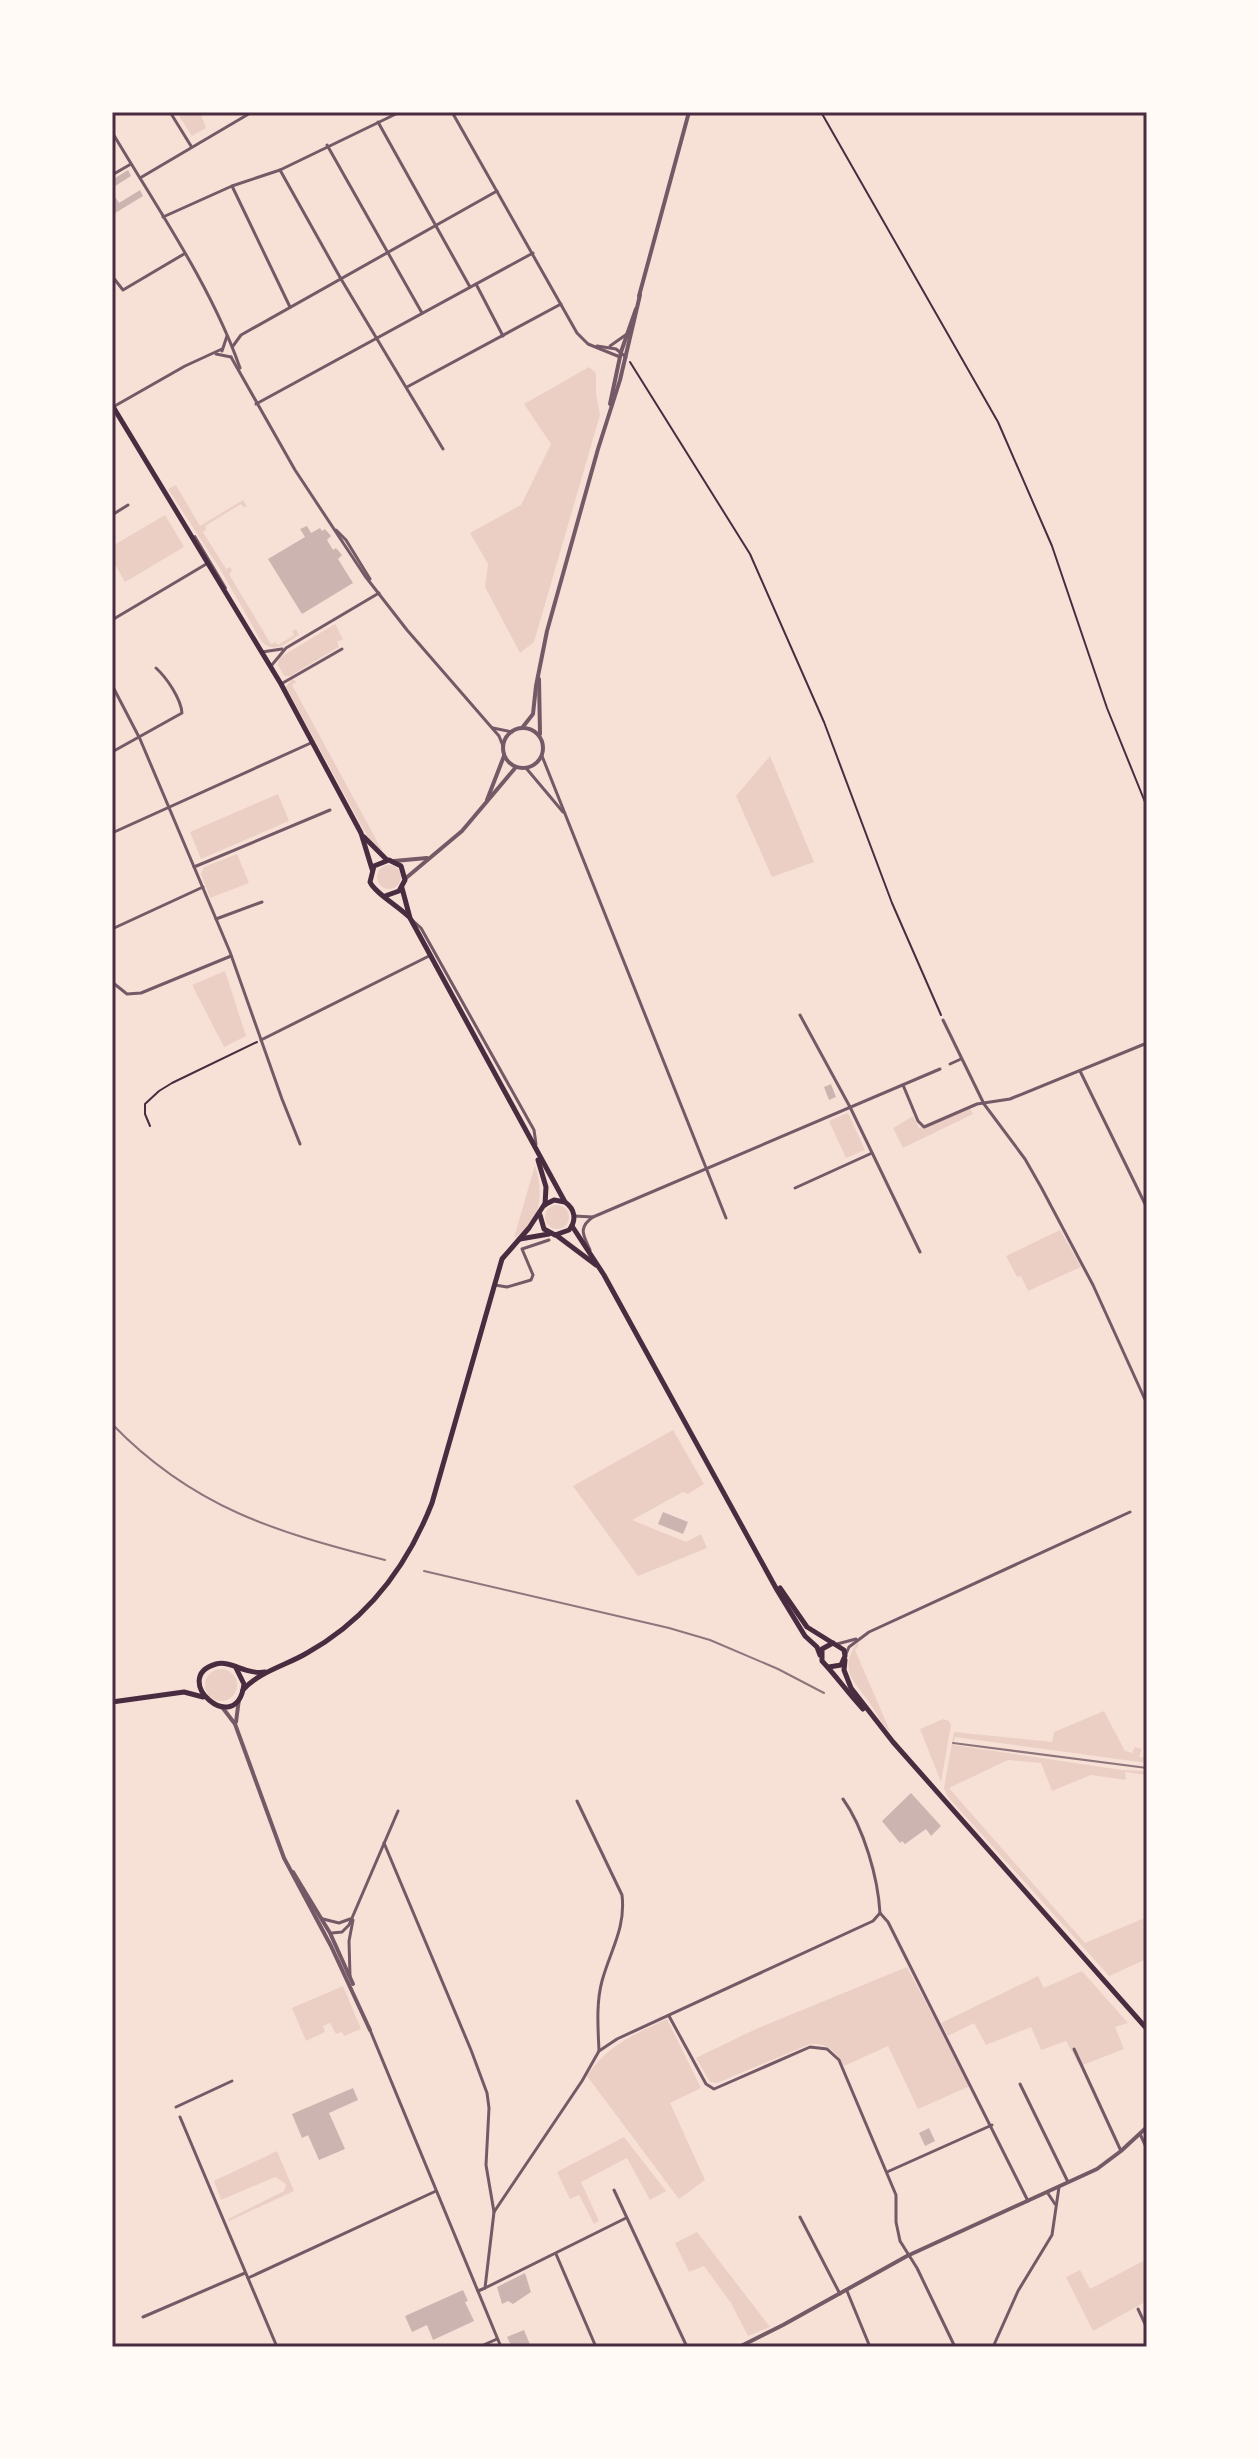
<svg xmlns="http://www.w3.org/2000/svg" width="1259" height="2459" font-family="Merriweather,serif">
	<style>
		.green { fill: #ebcfc5 }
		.building { fill: #ccb4b1 }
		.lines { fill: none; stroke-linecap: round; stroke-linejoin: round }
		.path { stroke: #4a2c40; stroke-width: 2 }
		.service { stroke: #755966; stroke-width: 2 }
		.minor { stroke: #755966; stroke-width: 3 }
		.tertiary { stroke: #755966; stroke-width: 4 }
		.primary { stroke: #4a2c40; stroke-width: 5 }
		.rail { stroke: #8f747c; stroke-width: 2 }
		.neatline { fill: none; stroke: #4a2c40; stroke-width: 3 }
	</style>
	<rect width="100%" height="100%" fill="#f7e1d7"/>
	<g class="green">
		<path d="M 187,112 L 200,112 L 206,128 L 192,136 L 179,116 Z"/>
		<path d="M 589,367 L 596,373 L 596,393 L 600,415 L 534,642 L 520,653 L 485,587 L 488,564 L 470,533 L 521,505 L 551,444 L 524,404 Z"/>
		<path d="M 176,485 L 200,526 L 243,500 L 247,506 L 244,508 L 241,504 L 205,526 L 206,530 L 203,532 L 226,569 L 230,567 L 232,571 L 229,574 L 271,644 L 275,642 L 278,645 L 294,635 L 292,631 L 296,629 L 299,635 C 286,643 274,655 261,641 L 220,569 L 168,489 Z"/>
		<path d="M 165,515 L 184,547 L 125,582 L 112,559 L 114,545 Z"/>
		<path d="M 335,624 L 343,639 L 337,642 L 339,647 L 290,676 L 284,676 L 278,665 L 279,658 Z"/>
		<path d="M 292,679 L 297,682 L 292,685 L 383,852 L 373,845 L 361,825 L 286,687 Z"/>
		<path d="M 770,756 L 814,862 L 772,877 L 736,796 Z"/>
		<path d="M 278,794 L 289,821 L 201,859 L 190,832 Z"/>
		<path d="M 237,854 L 249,883 L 210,898 L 201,874 L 204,867 Z"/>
		<circle cx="389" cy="877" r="12"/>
		<path d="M 225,971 L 246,1036 L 224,1047 L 192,985 Z"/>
		<path d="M 970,1108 L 973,1114 L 903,1148 L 893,1128 L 913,1116 L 919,1128 Z"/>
		<path d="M 848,1113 L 865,1150 L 846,1158 L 829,1121 Z"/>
		<path d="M 535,1165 C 544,1194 542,1221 514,1238 Z"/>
		<circle cx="557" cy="1217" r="12"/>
		<path d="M 1060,1230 L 1081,1267 L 1028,1291 L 1021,1276 L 1017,1277 L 1006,1256 Z"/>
		<path d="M 673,1430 L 704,1484 L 688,1494 L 683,1492 L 632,1520 L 686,1542 L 701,1534 L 707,1548 L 638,1576 L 573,1486 Z"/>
		<path d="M 857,1643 L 859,1645 L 855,1650 L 890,1731 C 880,1723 878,1715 871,1705 C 856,1682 837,1671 857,1643 Z"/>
		<circle cx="221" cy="1685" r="16"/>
		<path d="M 1104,1711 L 1125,1751 L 1132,1753 L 1135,1747 L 1142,1749 L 1139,1757 L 1147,1758 L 1147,1763 L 955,1737 L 953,1745 L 1122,1770 L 1147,1771 L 1147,1775 L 1125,1772 L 1126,1780 L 1091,1775 L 1052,1791 L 1041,1763 L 1008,1760 L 949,1788 L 1085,1943 L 1147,1917 L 1147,1959 L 1109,1976 L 948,1797 L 944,1788 L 954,1732 L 1052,1742 L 1054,1732 Z"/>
		<path d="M 943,1719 L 949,1721 L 951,1725 L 941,1782 L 920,1729 Z"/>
		<path d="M 907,1967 L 970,2086 L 918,2109 L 888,2046 L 844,2066 C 834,2051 829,2043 810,2044 L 717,2083 L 710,2082 L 696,2058 L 756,2029 Z"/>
		<path d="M 1082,1971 L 1128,2023 L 1115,2027 L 1124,2049 L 1080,2066 L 1066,2041 L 1041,2050 L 1031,2027 L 986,2045 L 974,2023 L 948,2036 L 941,2023 L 1038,1976 L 1044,1988 Z"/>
		<path d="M 343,1986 L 361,2029 L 344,2036 L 342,2032 L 336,2034 L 330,2023 L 323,2026 L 325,2032 L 306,2041 L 292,2008 Z"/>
		<path d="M 667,2019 L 701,2088 L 670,2103 L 705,2180 L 679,2199 L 587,2076 C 607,2045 635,2034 667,2019 Z"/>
		<path d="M 624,2137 L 666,2191 L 650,2200 L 627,2158 L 581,2182 L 599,2221 L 594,2224 L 579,2195 L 570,2199 L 557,2172 Z"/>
		<path d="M 277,2151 L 294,2191 L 229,2221 L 228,2219 L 284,2191 L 286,2184 L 275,2177 L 221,2200 L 214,2181 Z"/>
		<path d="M 697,2232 L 770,2327 L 748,2336 L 731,2303 L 704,2266 L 689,2272 L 675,2243 Z"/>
		<path d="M 1147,2259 L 1147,2301 L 1093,2331 L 1066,2277 L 1080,2270 L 1090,2289 Z"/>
	</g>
	<g class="building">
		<path d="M 128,170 L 131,176 L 112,188 L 112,180 Z"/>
		<path d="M 140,190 L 143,196 L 112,215 L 112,192 L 119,203 Z"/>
		<path d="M 307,526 L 311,533 L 320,528 L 322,531 L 325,529 L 331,536 L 327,540 L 333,550 L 336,548 L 342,555 L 338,559 L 353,583 L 302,614 L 268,559 L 305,537 L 300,529 Z"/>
		<path d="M 831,1084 L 836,1097 L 829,1100 L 824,1087 Z"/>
		<path d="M 663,1512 L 688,1522 L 683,1534 L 658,1524 Z"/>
		<path d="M 911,1793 L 941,1826 L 931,1836 L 926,1829 L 905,1844 L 902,1841 L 900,1843 L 882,1821 Z"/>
		<path d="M 353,2088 L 358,2100 L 329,2113 L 345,2149 L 319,2160 L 308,2135 L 302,2138 L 292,2114 Z"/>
		<path d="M 929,2128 L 935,2141 L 925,2146 L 919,2133 Z"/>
		<path d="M 525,2273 L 531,2292 L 513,2304 L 508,2301 L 502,2304 L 497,2287 Z"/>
		<path d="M 463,2290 L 468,2301 L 465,2302 L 474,2321 L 433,2340 L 427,2325 L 412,2332 L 405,2316 Z"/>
		<path d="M 524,2330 L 531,2347 L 512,2347 L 507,2337 Z"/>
	</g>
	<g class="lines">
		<g class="path">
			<path d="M 821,112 L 998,422 L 1052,546 L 1107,708 L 1147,807"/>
			<path d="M 630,362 L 750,554 L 824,722 L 892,903 L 941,1015"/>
			<path d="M 150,1126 L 145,1114 L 145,1104 L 159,1091 L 172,1083 L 257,1042"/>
		</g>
		<path class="service" d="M 195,536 L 226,588"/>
		<g class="minor">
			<path d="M 170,112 L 191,146"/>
			<path d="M 452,112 L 577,333 L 588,344 L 620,357"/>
			<path d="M 378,122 L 470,287"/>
			<path d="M 112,132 C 157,208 212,287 240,368"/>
			<path d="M 327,145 L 422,313"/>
			<path d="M 280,170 L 341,279 L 443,449"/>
			<path d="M 112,175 L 131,164"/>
			<path d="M 140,178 L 252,112"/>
			<path d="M 232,186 L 290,307"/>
			<path d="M 163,217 L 232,186 L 280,170 L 400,112"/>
			<path d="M 112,276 L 123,290 L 184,254"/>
			<path d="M 476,284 L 503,336"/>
			<path d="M 233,346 L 241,335 L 497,191"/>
			<path d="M 597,346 L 616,349 L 626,357"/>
			<path d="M 610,346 L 627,334"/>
			<path d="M 222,351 L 227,336"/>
			<path d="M 216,354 L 231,357"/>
			<path d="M 231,357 L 295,470 L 365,576 L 407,630 L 499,736 L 503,746"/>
			<path d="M 407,387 L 561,304"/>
			<path d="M 256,404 L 533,253"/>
			<path d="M 113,407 L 185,366 L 222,349"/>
			<path d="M 112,515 L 128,505"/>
			<path d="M 336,530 L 346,540 L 370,579"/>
			<path d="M 112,620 L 208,563"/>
			<path d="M 262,652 L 282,649"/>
			<path d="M 271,666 L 286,648 L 379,593"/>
			<path d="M 281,684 L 342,649"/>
			<path d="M 112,685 L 140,739 L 230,952 L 282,1099 L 300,1144"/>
			<path d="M 493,728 L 512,732"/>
			<path d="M 112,752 L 182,713 C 181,699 167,678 156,668"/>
			<path d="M 542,756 L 726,1218"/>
			<path d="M 526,768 L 563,812"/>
			<path d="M 112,833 L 313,742"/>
			<path d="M 194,867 L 330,810"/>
			<path d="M 216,919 L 262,902"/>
			<path d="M 411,919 L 421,928 L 534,1130 L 536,1144"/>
			<path d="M 112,929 L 203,887"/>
			<path d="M 112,982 L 127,994 L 141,993 L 231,956"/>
			<path d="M 800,1015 L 850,1107 L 920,1252"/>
			<path d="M 943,1020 L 984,1104 L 1025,1159 L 1041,1187 L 1093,1285 L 1147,1404"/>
			<path d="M 261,1040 L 429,956"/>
			<path d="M 950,1064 L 961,1059"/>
			<path d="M 1080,1071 L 1147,1208"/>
			<path d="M 903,1085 L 918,1121 L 924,1127 L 977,1104 L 1010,1099 L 1147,1043"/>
			<path d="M 795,1188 L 872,1153"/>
			<path d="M 574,1216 L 593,1217"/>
			<path d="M 590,1250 C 584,1236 577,1228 593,1217 L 940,1069"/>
			<path d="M 495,1285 L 507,1287 L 531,1280 L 533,1275 L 522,1249 L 549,1240"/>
			<path d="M 837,1644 L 856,1639"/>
			<path d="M 846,1654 L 849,1647 L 869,1632 L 1130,1512"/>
			<path d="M 843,1799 C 864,1828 878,1878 880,1913 L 888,1922 L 1028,2201"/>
			<path d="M 577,1801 L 622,1895 C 626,1928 610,1951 602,1981 C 596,2003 598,2028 599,2051"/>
			<path d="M 384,1843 L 471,2050 L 487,2093 L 489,2108 L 486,2165 L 494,2212 L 485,2288 L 478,2291"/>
			<path d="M 323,1919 L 339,1923 L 350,1919"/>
			<path d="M 332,1933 L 342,1932 L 349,1925 L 398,1811"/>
			<path d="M 350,1976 L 349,1941 L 353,1920"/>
			<path d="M 669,2016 L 706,2084 L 714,2089 L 810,2047 L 827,2049 L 839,2060 L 896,2195 L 896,2222 L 900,2241 L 917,2268 L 955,2347"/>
			<path d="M 370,2030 L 501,2347"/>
			<path d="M 1074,2049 L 1121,2151"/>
			<path d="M 1020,2084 L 1068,2182"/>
			<path d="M 176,2107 L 232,2081"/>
			<path d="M 180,2117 L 277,2347"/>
			<path d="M 1140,2134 L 1147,2149"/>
			<path d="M 887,2172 L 992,2125"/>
			<path d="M 614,2190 L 687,2347"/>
			<path d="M 1047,2192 L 1055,2204"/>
			<path d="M 494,2212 L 582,2081 L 599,2051 L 617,2039 L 873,1921 L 880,1913"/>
			<path d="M 800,2217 L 840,2294"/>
			<path d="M 556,2254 L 596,2347"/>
			<path d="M 248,2278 L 436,2191"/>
			<path d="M 485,2288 L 626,2218"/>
			<path d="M 847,2291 L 870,2347"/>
			<path d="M 1138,2309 L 1147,2328"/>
			<path d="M 143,2317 L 245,2273"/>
			<path d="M 479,2347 L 497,2339"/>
			<path d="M 993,2347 L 1018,2291 L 1052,2235 L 1059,2187"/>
		</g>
		<g class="tertiary">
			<path d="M 639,296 L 689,112"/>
			<path d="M 610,404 L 621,352 L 636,309"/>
			<path d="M 539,679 L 540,734"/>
			<circle cx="523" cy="748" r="20"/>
			<path d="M 522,728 L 533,714 L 536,686 L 547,631 L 598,449 L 620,380 L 640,295"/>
			<path d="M 487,800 L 504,756"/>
			<path d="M 394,861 L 427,858"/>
			<path d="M 406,878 L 462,831 L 516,767"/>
			<path d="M 222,1707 L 235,1724 L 284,1858 L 331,1946 L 370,2030"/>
			<path d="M 236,1722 L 239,1699"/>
			<path d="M 293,1872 L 330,1933 L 353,1984"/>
			<path d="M 739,2347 L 783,2325 L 907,2256 L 1097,2169 L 1121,2151 L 1147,2127"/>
		</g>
		<g class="primary">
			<path d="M 112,405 L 281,684 L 361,833 L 372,869"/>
			<path d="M 364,837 L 387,860"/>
			<path d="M 402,888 L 410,918 L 565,1202 C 575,1209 577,1220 569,1230 L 555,1235 L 544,1229 L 540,1215"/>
			<path d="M 385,896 L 399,891 L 405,880 L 401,866 L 389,860 L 374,866 L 370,882 C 375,893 398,906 408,916"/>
			<path d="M 538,1160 L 546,1187 L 545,1205"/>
			<path d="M 572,1226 L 604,1275 L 777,1590 L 805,1636 L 817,1647 L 820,1655"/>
			<path d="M 556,1235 L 596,1265"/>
			<path d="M 520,1239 L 549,1234"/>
			<path d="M 780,1588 L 807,1627 L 844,1650 L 845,1656 L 841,1665 L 829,1667"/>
			<path d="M 833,1643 L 822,1649 L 822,1661 C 837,1677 848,1693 863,1709"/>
			<path d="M 845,1660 L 844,1670 L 851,1688 L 893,1742 L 1147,2029"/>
			<path d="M 236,1668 L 244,1684 C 237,1740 168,1678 216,1664 C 231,1660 246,1675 265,1672"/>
			<path d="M 243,1690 C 258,1672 287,1665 307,1653 C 368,1619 407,1567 432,1503 L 502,1259 L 529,1228 L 544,1205 L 554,1200 L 565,1202"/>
			<path d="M 112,1702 L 184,1692 L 203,1697"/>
		</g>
		<g class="rail">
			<path d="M 112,1424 C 193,1508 276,1532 385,1560"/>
			<path d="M 424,1571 L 669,1628 L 710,1640 L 778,1669 L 824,1693"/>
			<path d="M 953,1743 L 1147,1768"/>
		</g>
	</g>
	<rect width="1259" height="2459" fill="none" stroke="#fffaf5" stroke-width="228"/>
	<rect x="114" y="114" width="1031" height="2231" class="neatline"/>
</svg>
